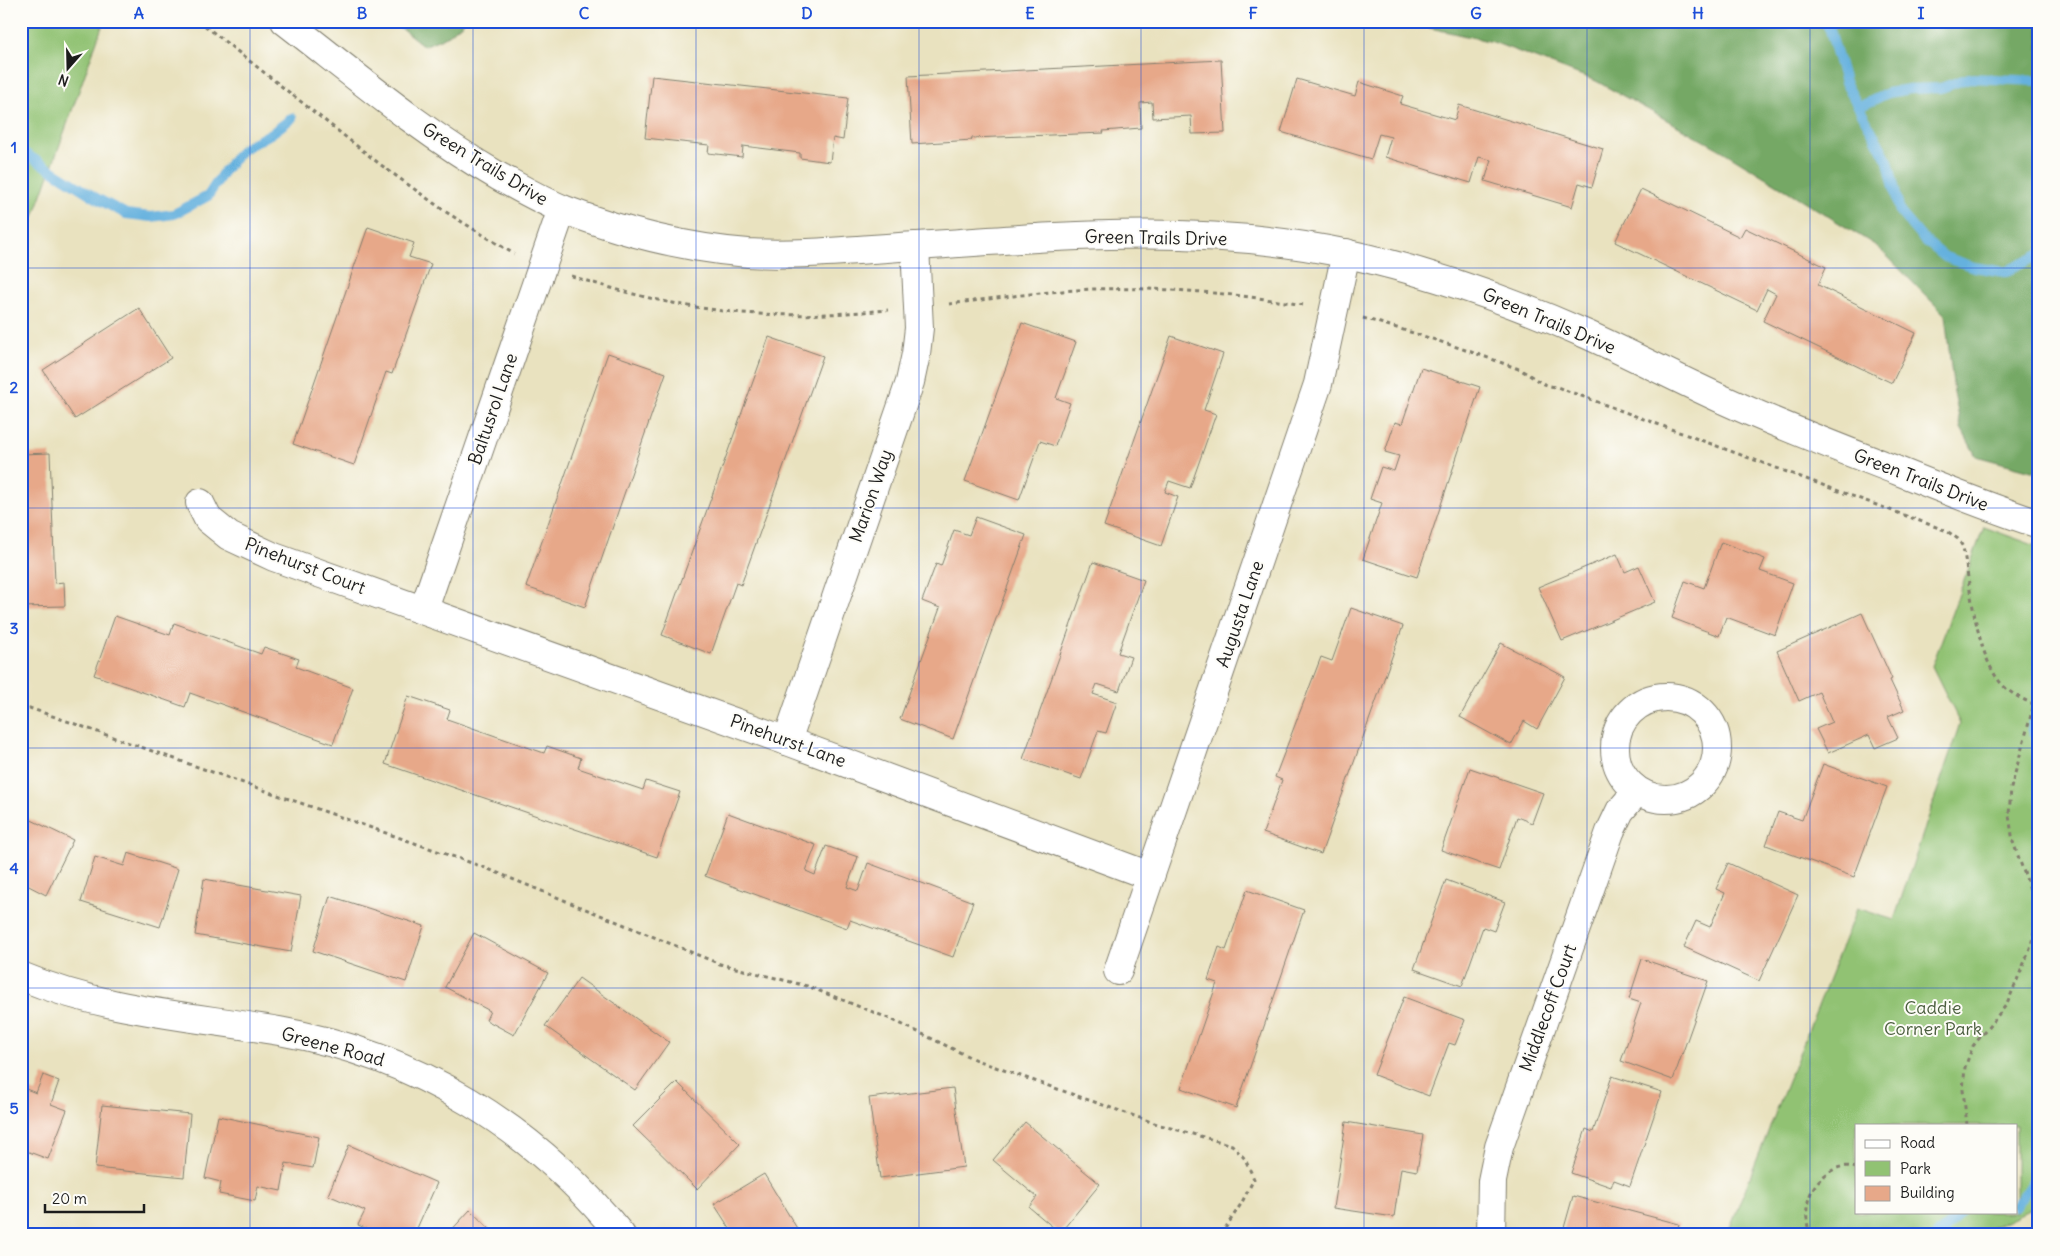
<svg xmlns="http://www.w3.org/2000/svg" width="2060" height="1256" font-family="Delius,sans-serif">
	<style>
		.green { fill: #91c273; stroke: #566f48; fill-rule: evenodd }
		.forest { fill: #74a865; stroke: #486240 }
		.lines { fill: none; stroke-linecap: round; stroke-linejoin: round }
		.stream { stroke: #65b1de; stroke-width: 10 }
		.building { fill: #e7a889 }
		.minor-casing { stroke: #827f6e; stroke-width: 30 }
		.path { stroke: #827f6e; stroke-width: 3; stroke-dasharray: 4 4; stroke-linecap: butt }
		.minor { stroke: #fff; stroke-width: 28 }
		.grid { fill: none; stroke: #1d4ed8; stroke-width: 1; stroke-opacity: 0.55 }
		.labels { text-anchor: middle; stroke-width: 4; stroke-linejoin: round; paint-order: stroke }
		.street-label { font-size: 18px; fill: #1c1c1c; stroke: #fdfcf7 }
		.park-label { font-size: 18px; fill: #4b5e3f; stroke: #fdfcf7 }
		.neatline { fill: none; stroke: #1d4ed8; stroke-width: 2 }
		.grid-label { font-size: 16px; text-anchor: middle; font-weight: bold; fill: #1d4ed8 }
	</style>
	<rect width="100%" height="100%" fill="#fdfcf7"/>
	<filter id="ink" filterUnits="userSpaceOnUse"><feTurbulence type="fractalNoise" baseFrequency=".02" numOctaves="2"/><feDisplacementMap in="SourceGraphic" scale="10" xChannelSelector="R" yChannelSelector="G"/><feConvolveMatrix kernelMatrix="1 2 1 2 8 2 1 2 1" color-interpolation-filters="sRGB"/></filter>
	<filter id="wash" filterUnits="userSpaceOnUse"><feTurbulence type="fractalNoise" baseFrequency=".0096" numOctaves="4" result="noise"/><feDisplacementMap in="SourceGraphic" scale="20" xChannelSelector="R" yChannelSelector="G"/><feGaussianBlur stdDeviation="1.12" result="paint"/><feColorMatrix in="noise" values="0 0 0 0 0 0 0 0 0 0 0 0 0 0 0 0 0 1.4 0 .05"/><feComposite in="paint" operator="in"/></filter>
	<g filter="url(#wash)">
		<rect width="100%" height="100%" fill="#e9e2bf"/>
		<g class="green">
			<path d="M 21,21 L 104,21 L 21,253 Z"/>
			<path d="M 1984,527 L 2039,547 L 2039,1205 L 1977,1235 L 1727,1235 L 1857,908 L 1894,920 L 1960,723 L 1932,666 ZM 1856,1125 L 2016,1125 L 2016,1212 L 1856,1212 Z"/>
		</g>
		<g class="forest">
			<path d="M 392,21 L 465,21 L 449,35 L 424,46 Z"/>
			<path d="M 1399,21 L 2039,21 L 2039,473 L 1976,456 L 1961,428 L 1954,393 L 1945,315 L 1878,247 L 1721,150 L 1596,81 L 1493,42 Z"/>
		</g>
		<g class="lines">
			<g class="stream">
				<path d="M 1825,21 L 1830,30 L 1845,82 L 1888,161 L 1900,212 L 1922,238 L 1945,257 L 1974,267 L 2005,272 L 2039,255"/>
				<path d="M 401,24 L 406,21"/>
				<path d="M 1859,107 L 1888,93 L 1909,89 L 1941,88 L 1969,78 L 2039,81"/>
				<path d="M 21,151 L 98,199 L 126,214 L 151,217 L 174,214 L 208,196 L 224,171 L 243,149 L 272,133 L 292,118"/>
				<path d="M 2039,582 L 2037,592 L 2039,599"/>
				<path d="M 2037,693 L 2039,690"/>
				<path d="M 2033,722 L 2032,728 L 2039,740"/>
				<path d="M 2016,1206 L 2039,1172"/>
				<path d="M 1937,1235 L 1946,1228 L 1960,1212"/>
			</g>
		</g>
		<g id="blocks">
			<g class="building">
				<path d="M 1221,60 L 1225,133 L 1192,134 L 1191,116 L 1153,118 L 1152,102 L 1140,103 L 1141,128 L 1103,131 L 1104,133 L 971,138 L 972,140 L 912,144 L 908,76 Z"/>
				<path d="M 652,76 L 848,98 L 843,140 L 833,138 L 830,162 L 800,158 L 800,153 L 743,146 L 742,157 L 708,153 L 709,145 L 645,138 Z"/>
				<path d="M 1297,79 L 1355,96 L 1359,82 L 1403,96 L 1400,104 L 1455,120 L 1459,105 L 1603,149 L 1592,187 L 1579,183 L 1572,207 L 1485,181 L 1491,160 L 1479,157 L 1471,183 L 1385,157 L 1391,137 L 1379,134 L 1371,159 L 1281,132 Z"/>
				<path d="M 1641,189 L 1740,237 L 1745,228 L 1826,267 L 1818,285 L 1916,333 L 1892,383 L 1763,321 L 1776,294 L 1767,289 L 1757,310 L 1615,242 Z"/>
				<path d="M 368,227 L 414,243 L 409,257 L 431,264 L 392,374 L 386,372 L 354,465 L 293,444 Z"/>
				<path d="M 139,308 L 171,358 L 75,419 L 43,370 Z"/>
				<path d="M 1022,323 L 1076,342 L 1056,398 L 1070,403 L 1055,446 L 1040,441 L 1019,500 L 965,481 Z"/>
				<path d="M 1171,336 L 1223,354 L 1204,410 L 1216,414 L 1190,488 L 1169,481 L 1165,492 L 1178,497 L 1161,546 L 1104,526 Z"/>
				<path d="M 769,337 L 823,356 L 741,585 L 736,583 L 711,654 L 662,635 Z"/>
				<path d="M 608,353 L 666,373 L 585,607 L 526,587 Z"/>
				<path d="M 1421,368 L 1480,387 L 1417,577 L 1363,559 L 1382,503 L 1370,499 L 1381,467 L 1394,471 L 1399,456 L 1385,452 L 1395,422 L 1402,424 Z"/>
				<path d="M 50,453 L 55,583 L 64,582 L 65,606 L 21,607 L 21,454 Z"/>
				<path d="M 976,517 L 1026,535 L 953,739 L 900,719 L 940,608 L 922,601 L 936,564 L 941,566 L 954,530 L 969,535 Z"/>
				<path d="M 1721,542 L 1765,559 L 1760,571 L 1793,583 L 1775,635 L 1726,617 L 1719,636 L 1672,618 L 1685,581 L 1704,588 Z"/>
				<path d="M 1617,554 L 1625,572 L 1639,566 L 1655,602 L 1562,641 L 1538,587 Z"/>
				<path d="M 1093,562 L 1144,580 L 1118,653 L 1131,657 L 1119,691 L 1097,684 L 1093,694 L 1117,702 L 1106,733 L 1098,731 L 1081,779 L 1023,759 Z"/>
				<path d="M 1351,608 L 1403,626 L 1321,854 L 1263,833 L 1282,780 L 1275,777 L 1321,657 L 1332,661 Z"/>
				<path d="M 1862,613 L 1892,679 L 1890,680 L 1904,710 L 1888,717 L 1898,738 L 1875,748 L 1869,735 L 1828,753 L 1816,729 L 1832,722 L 1819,692 L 1799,701 L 1777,651 Z"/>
				<path d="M 115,616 L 170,635 L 174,623 L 261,654 L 264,647 L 299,659 L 296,667 L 353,688 L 333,744 L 190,693 L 185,707 L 94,675 Z"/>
				<path d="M 1501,643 L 1565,677 L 1537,729 L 1524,721 L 1511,745 L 1460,717 Z"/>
				<path d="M 408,696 L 450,710 L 447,719 L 544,753 L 547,746 L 581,758 L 578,768 L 643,790 L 646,781 L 680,792 L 657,857 L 385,764 Z"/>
				<path d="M 1823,764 L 1887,787 L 1854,877 L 1766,845 L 1778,812 L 1802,820 Z"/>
				<path d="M 1470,768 L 1543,793 L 1532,823 L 1517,817 L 1499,870 L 1441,850 Z"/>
				<path d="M 728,813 L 816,845 L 806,871 L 815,875 L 826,846 L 858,857 L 847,887 L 858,891 L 868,863 L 973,902 L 953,957 L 850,920 L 847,928 L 705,876 Z"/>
				<path d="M 21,815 L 73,840 L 46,895 L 21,882 Z"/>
				<path d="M 128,853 L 178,869 L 160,927 L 81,902 L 95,857 L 124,866 Z"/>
				<path d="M 1728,863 L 1798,895 L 1759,981 L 1684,947 L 1696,921 L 1710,927 L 1725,893 L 1716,889 Z"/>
				<path d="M 204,879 L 301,896 L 291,952 L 195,935 Z"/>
				<path d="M 1446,880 L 1505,902 L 1494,931 L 1483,927 L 1462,986 L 1414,969 Z"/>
				<path d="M 1247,890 L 1304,910 L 1236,1108 L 1181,1088 L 1217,983 L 1208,980 L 1219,947 L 1226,950 Z"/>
				<path d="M 330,896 L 424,926 L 406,982 L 313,951 Z"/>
				<path d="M 474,933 L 548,973 L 514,1035 L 486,1020 L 490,1011 L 445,987 Z"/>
				<path d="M 1642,959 L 1708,981 L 1673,1080 L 1621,1061 L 1641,1003 L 1629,999 Z"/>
				<path d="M 579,978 L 669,1042 L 635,1090 L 545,1026 Z"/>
				<path d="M 1404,997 L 1465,1020 L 1455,1045 L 1449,1043 L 1429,1096 L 1374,1075 Z"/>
				<path d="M 43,1075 L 59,1081 L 51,1104 L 67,1110 L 48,1159 L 21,1149 L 21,1087 L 36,1093 Z"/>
				<path d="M 1612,1076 L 1662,1092 L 1630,1186 L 1614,1180 L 1611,1187 L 1571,1173 L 1586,1129 L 1593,1132 Z"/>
				<path d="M 677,1082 L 740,1144 L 697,1189 L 633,1126 Z"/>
				<path d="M 953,1088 L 964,1167 L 880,1178 L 869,1098 Z"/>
				<path d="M 102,1105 L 190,1114 L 184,1177 L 95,1168 Z"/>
				<path d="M 218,1116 L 319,1137 L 313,1168 L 286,1163 L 281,1191 L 258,1186 L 255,1201 L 219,1194 L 221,1182 L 205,1178 Z"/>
				<path d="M 1025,1122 L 1100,1184 L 1060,1233 L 1029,1207 L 1037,1197 L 993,1160 Z"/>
				<path d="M 1346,1122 L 1423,1135 L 1417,1171 L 1401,1168 L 1394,1217 L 1333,1208 Z"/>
				<path d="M 349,1145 L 437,1183 L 414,1235 L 381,1235 L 358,1225 L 365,1211 L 328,1195 Z"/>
				<path d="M 764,1174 L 801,1235 L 734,1235 L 714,1204 Z"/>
				<path d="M 1573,1196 L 1679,1224 L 1676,1235 L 1562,1235 Z"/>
				<path d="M 470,1210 L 496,1235 L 447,1235 Z"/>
			</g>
		</g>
	</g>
	<g filter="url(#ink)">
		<use href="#blocks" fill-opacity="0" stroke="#827f6e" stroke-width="1"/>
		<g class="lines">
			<g class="minor-casing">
				<g id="minor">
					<path d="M 285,21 C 355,75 422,132 498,176 C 520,188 542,201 565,210 C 623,232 685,248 748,253 C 804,256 860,249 917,246 C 1060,236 1206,223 1348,254 C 1430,272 1511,301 1588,335 C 1634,356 1678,379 1724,400 C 1781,426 1839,448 1898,471 C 1945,490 1991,508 2039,524"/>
					<path d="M 200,503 L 208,519 L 229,536 L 274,557 L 787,741 L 1150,876"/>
					<path d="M 424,609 L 562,209"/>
					<circle cx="1666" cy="748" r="51"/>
					<path d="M 787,741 L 910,382 L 916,354 L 919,328 L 915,246"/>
					<path d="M 1118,971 L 1318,384 L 1346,253"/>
					<path d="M 21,976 C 104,1011 191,1016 279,1031 C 417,1055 533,1127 621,1235"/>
					<path d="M 1491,1235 L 1492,1181 L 1499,1147 L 1610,832 L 1620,811 L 1637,791"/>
				</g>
			</g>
			<g class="path">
				<path d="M 199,21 L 381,165 L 446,212 L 514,254"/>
				<path d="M 571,276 C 616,290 662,303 709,309 C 768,318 829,315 888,310"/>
				<path d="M 949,304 C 997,298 1046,291 1094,289 C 1164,287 1234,293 1303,305"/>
				<path d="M 1363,318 C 1415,333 1465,349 1516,368 C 1532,374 1539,386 1557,387 L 1947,531 L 1958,539 L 1963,547 C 1970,585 1975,643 1995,675 C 2004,691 2022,700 2039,706"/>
				<path d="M 21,705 L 483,867 L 720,964 L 807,986 L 893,1020 L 976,1060 L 1026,1078 L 1160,1125 L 1232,1145 L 1245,1159 L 1254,1179 L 1241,1204 L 1226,1227 L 1223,1235"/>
				<path d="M 1967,1125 L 1963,1090 L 1965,1067 L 1973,1046 L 2007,1004 L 2030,949 L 2037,922 L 2034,900 L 2013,842 L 2009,815 L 2011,788 L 2034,704"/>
				<path d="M 1810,1235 C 1802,1209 1808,1183 1833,1170 C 1840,1166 1848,1165 1856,1168"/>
			</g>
			<use href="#minor" class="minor"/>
		</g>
	</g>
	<path class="grid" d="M 250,21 L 250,1235M 473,21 L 473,1235M 696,21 L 696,1235M 919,21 L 919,1235M 1141,21 L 1141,1235M 1364,21 L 1364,1235M 1587,21 L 1587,1235M 1810,21 L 1810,1235M 21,268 L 2039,268M 21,508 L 2039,508M 21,748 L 2039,748M 21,988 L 2039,988"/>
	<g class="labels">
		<g class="street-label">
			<text transform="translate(485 164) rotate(31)" y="6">Green Trails Drive</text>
			<text transform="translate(1156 238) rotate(1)" y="6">Green Trails Drive</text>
			<text transform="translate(1549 321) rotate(23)" y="6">Green Trails Drive</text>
			<text transform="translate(493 409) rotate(-71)" y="6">Baltusrol Lane</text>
			<text transform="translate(1921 480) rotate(21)" y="6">Green Trails Drive</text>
			<text transform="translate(871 496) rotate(-71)" y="6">Marion Way</text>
			<text transform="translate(305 566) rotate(21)" y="6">Pinehurst Court</text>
			<text transform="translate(1240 614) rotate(-71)" y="6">Augusta Lane</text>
			<text transform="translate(788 741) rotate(20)" y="6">Pinehurst Lane</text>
			<text transform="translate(1548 1008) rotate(-70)" y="6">Middlecoff Court</text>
			<text transform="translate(333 1047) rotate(15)" y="6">Greene Road</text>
		</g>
		<g class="park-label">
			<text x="1933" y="1014">Caddie<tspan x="1933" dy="21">Corner Park</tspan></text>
		</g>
	</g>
	<rect width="2060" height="1256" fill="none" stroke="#fdfcf7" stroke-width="55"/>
	<rect x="1855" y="1124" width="162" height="90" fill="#fdfcf7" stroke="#a3a29f"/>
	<rect x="1865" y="1140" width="25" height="8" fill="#ffffff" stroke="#a3a29f"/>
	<text x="1900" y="1148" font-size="15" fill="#1c1c1c">Road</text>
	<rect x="1865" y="1161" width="25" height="15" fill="#91c273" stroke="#a3a29f"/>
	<text x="1900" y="1174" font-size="15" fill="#1c1c1c">Park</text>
	<rect x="1865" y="1186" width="25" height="15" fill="#e7a889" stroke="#a3a29f"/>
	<text x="1900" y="1198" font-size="15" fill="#1c1c1c">Building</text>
	<g transform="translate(68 68) rotate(200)" stroke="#fdfcf7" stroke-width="4" paint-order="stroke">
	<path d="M0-4L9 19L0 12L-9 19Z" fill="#1c1c1c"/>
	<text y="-8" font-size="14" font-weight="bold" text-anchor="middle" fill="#1c1c1c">N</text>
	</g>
	<path d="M45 1204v8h99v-8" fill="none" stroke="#1c1c1c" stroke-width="2.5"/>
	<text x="52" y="1204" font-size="15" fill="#1c1c1c" stroke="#fdfcf7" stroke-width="4" paint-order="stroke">20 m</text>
	<rect x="28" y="28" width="2004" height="1200" class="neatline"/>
	<g class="grid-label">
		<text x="139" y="19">A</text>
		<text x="362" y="19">B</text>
		<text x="584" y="19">C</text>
		<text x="807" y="19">D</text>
		<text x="1030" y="19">E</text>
		<text x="1253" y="19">F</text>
		<text x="1476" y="19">G</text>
		<text x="1698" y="19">H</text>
		<text x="1921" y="19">I</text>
		<text x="14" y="153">1</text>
		<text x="14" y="393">2</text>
		<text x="14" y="634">3</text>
		<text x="14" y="874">4</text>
		<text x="14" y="1114">5</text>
	</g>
</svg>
